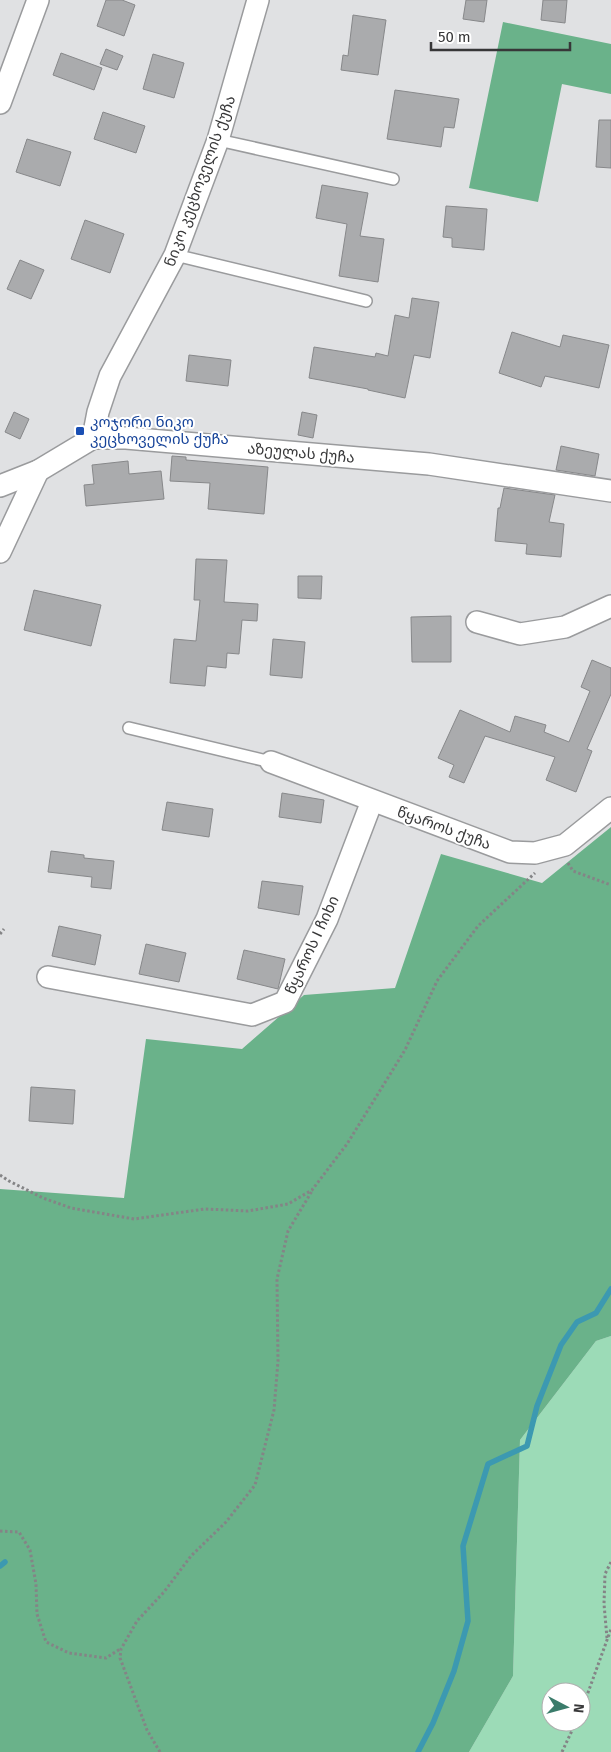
<svg xmlns="http://www.w3.org/2000/svg" width="611" height="1752" font-family="'Fira Sans','Noto Sans Georgian',sans-serif">
	<style>
		.green { fill: #9cdbb7; fill-rule: evenodd }
		.forest { fill: #6ab28a }
		.lines { fill: none; stroke-linecap: round; stroke-linejoin: round }
		.stream { stroke: #3c99b1; stroke-width: 5.5 }
		.building { fill: #aaabad; stroke: #87888a }
		.lane-casing { stroke: #9a9b9d; stroke-width: 14 }
		.street-casing { stroke: #9a9b9d; stroke-width: 24 }
		.path { stroke: #848486; stroke-width: 3; stroke-dasharray: 2.5 2.5; stroke-linecap: butt }
		.lane { stroke: #fff; stroke-width: 11 }
		.street { stroke: #fff; stroke-width: 21 }
		.transit-dot { fill: #1a4fb4; stroke: #fff; stroke-width: 2 }
		.labels { text-anchor: middle; stroke-width: 4; stroke-linejoin: round; paint-order: stroke }
		.street-label { font-size: 15px; fill: #373738; stroke: #fff }
		.transit-label { font-size: 15px; fill: #164399; stroke: #fff; text-anchor: start }
	</style>
	<rect width="100%" height="100%" fill="#e0e1e3"/>
	<path class="green" d="M 611,1336 L 611,1752 L 469,1752 L 513,1676 L 520,1440 L 596,1341 ZM 551,1692 L 581,1692 L 581,1722 L 551,1722 Z"/>
	<g class="forest">
		<path d="M 503,22 L 611,44 L 611,94 L 562,84 L 538,202 L 469,188 Z"/>
		<path d="M 611,827 L 611,1336 L 596,1341 L 520,1440 L 513,1676 L 469,1752 L 0,1752 L 0,1189 L 124,1198 L 146,1039 L 242,1049 L 304,995 L 395,988 L 441,854 L 542,883 Z"/>
	</g>
	<g class="lines">
		<g class="stream">
			<path d="M 0,1566 L 5,1562"/>
			<path d="M 418,1752 L 433,1723 L 454,1671 L 468,1621 L 463,1546 L 488,1464 L 527,1446 L 537,1406 L 561,1345 L 577,1322 L 596,1313 L 611,1289"/>
		</g>
	</g>
	<g class="building">
		<path d="M 106,0 L 122,0 L 135,5 L 124,36 L 97,26 Z"/>
		<path d="M 466,0 L 487,0 L 484,22 L 463,19 Z"/>
		<path d="M 543,0 L 567,0 L 565,23 L 541,20 Z"/>
		<path d="M 353,15 L 386,20 L 378,75 L 341,70 L 343,55 L 348,56 Z"/>
		<path d="M 106,49 L 123,56 L 117,70 L 100,64 Z"/>
		<path d="M 61,53 L 102,68 L 94,90 L 53,75 Z"/>
		<path d="M 153,54 L 184,63 L 174,98 L 143,89 Z"/>
		<path d="M 395,90 L 459,99 L 454,128 L 444,127 L 441,147 L 387,139 Z"/>
		<path d="M 103,112 L 145,126 L 136,153 L 94,139 Z"/>
		<path d="M 599,120 L 611,120 L 611,168 L 596,167 Z"/>
		<path d="M 27,139 L 71,152 L 60,186 L 16,172 Z"/>
		<path d="M 322,185 L 368,193 L 360,236 L 384,239 L 378,282 L 339,276 L 347,224 L 316,218 Z"/>
		<path d="M 446,206 L 487,209 L 484,250 L 452,247 L 452,238 L 443,237 Z"/>
		<path d="M 85,220 L 124,234 L 110,273 L 71,259 Z"/>
		<path d="M 20,260 L 44,270 L 31,299 L 7,289 Z"/>
		<path d="M 412,298 L 439,302 L 430,358 L 414,355 L 405,398 L 368,390 L 368,389 L 309,378 L 314,347 L 375,357 L 376,353 L 388,356 L 395,315 L 409,318 Z"/>
		<path d="M 512,332 L 560,347 L 563,335 L 609,345 L 599,388 L 545,376 L 541,387 L 499,373 Z"/>
		<path d="M 189,355 L 231,360 L 228,386 L 186,381 Z"/>
		<path d="M 14,412 L 29,419 L 20,439 L 5,432 Z"/>
		<path d="M 302,412 L 317,415 L 313,438 L 298,435 Z"/>
		<path d="M 561,446 L 599,454 L 595,476 L 556,470 Z"/>
		<path d="M 172,456 L 186,457 L 186,460 L 268,467 L 264,514 L 208,509 L 210,483 L 170,481 Z"/>
		<path d="M 128,461 L 129,474 L 161,471 L 164,499 L 86,506 L 84,485 L 94,484 L 92,465 Z"/>
		<path d="M 504,488 L 555,495 L 549,522 L 564,524 L 561,557 L 526,554 L 527,544 L 495,541 L 498,508 L 500,508 Z"/>
		<path d="M 196,559 L 227,560 L 224,602 L 258,604 L 257,621 L 242,620 L 239,654 L 227,653 L 226,668 L 207,666 L 205,686 L 170,683 L 174,639 L 196,641 L 200,600 L 194,600 Z"/>
		<path d="M 298,576 L 322,576 L 321,599 L 298,598 Z"/>
		<path d="M 34,590 L 101,605 L 91,646 L 24,630 Z"/>
		<path d="M 451,616 L 451,662 L 412,662 L 411,617 Z"/>
		<path d="M 273,639 L 305,642 L 302,678 L 270,675 Z"/>
		<path d="M 592,660 L 611,668 L 611,694 L 587,749 L 592,751 L 576,792 L 546,780 L 555,757 L 485,736 L 464,783 L 449,777 L 454,765 L 438,758 L 460,710 L 510,732 L 515,716 L 546,725 L 544,732 L 569,742 L 590,691 L 581,687 Z"/>
		<path d="M 282,793 L 324,800 L 321,823 L 279,817 Z"/>
		<path d="M 167,802 L 213,809 L 209,837 L 162,830 Z"/>
		<path d="M 51,851 L 84,855 L 84,858 L 114,861 L 111,889 L 91,887 L 92,877 L 48,872 Z"/>
		<path d="M 262,881 L 303,886 L 299,915 L 258,908 Z"/>
		<path d="M 59,926 L 101,935 L 95,965 L 52,956 Z"/>
		<path d="M 146,944 L 186,953 L 179,982 L 139,974 Z"/>
		<path d="M 244,950 L 285,959 L 278,989 L 237,979 Z"/>
		<path d="M 31,1087 L 75,1090 L 73,1124 L 29,1121 Z"/>
	</g>
	<g class="lines">
		<g class="lane-casing">
			<g id="lane">
				<path d="M 218,140 L 393,179"/>
				<path d="M 175,255 L 366,301"/>
				<path d="M 129,728 L 271,762"/>
			</g>
		</g>
		<g class="street-casing">
			<g id="street">
				<path d="M 0,103 L 38,0"/>
				<path d="M 93,438 L 98,412 L 110,376 L 175,255 L 218,140 L 258,0"/>
				<path d="M 0,486 L 38,471 L 93,438 L 126,438 L 429,464 L 611,491"/>
				<path d="M 0,552 L 38,471"/>
				<path d="M 477,622 L 520,634 L 565,627 L 611,606"/>
				<path d="M 271,762 L 510,852 L 535,853 L 565,845 L 611,808"/>
				<path d="M 48,977 L 252,1015 L 285,1002 L 327,919 L 372,801"/>
			</g>
		</g>
		<g class="path">
			<path d="M 568,863 L 573,871 L 611,885"/>
			<path d="M 0,934 L 4,929"/>
			<path d="M 0,1175 L 9,1181 L 43,1198 L 71,1208 L 134,1219 L 205,1209 L 248,1211 L 288,1204 L 312,1190 L 347,1144 L 405,1050 L 437,981 L 478,926 L 535,873"/>
			<path d="M 0,1531 L 19,1532 L 30,1550 L 36,1584 L 37,1614 L 46,1642 L 69,1653 L 106,1658 L 120,1649"/>
			<path d="M 607,1638 L 604,1604 L 605,1574 L 611,1562"/>
			<path d="M 581,1712 L 611,1629"/>
			<path d="M 160,1752 L 147,1730 L 120,1658 L 121,1649 L 137,1621 L 164,1592 L 191,1556 L 226,1522 L 255,1485 L 274,1410 L 278,1361 L 277,1279 L 288,1231 L 312,1191"/>
			<path d="M 562,1752 L 576,1722"/>
		</g>
		<use href="#lane" class="lane"/>
		<use href="#street" class="street"/>
	</g>
	<rect class="transit-dot" x="75" y="426" width="10" height="10" rx="2.5"/>
	<g class="labels">
		<g class="street-label">
			<text transform="translate(200 181) rotate(-70)" y="5">ნიკო კეცხოველის ქუჩა</text>
			<text transform="translate(301 453) rotate(5)" y="5">აზეულას ქუჩა</text>
			<text transform="translate(444 828) rotate(20)" y="5">წყაროს ქუჩა</text>
			<text transform="translate(312 945) rotate(-65)" y="5">წყაროს I ჩიხი</text>
		</g>
		<g class="transit-label">
			<text x="90" y="427">კოჯორი ნიკო<tspan x="90" dy="17">კეცხოველის ქუჩა</tspan></text>
		</g>
	</g>
	<g transform="translate(566 1707) rotate(96)"><circle r="24" fill="#ffffff" stroke="#afafaf"/>
	<path d="M0-4L9 19L0 12L-9 19Z" fill="#3b7c6b"/>
	<text y="-8" font-size="14" font-weight="bold" text-anchor="middle" fill="#373738">N</text>
	</g>
	<path d="M431 42v8h139v-8" fill="none" stroke="#373738" stroke-width="2.5"/>
	<text x="438" y="42" font-size="15" fill="#373738" stroke="#ffffff" stroke-width="4" paint-order="stroke">50 m</text>
</svg>
